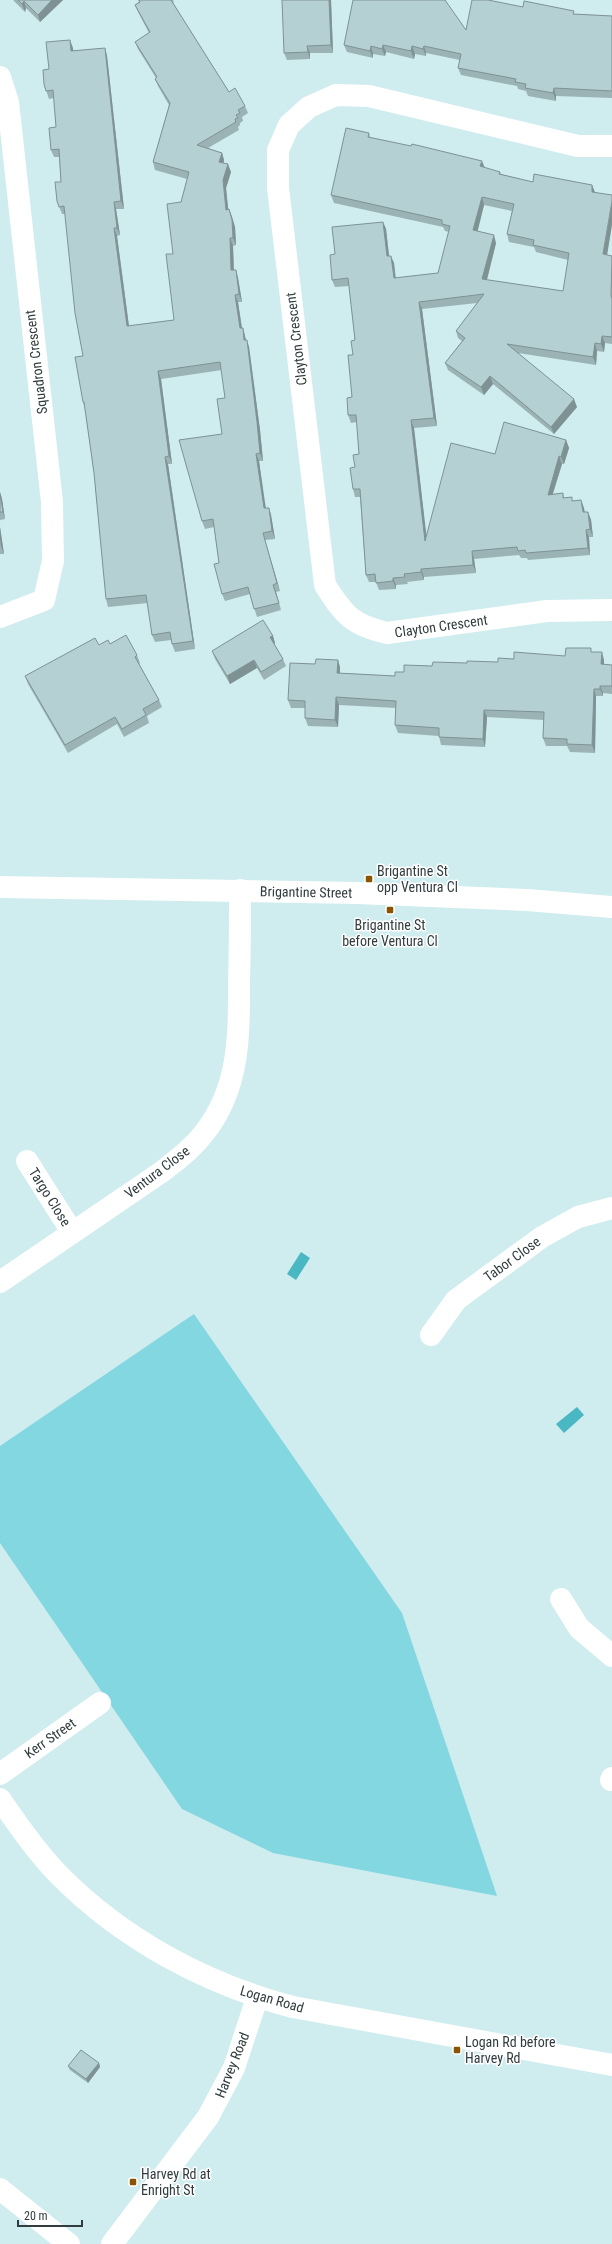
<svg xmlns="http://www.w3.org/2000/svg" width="612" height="2244" font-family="'Roboto Condensed',sans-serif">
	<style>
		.green { fill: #83d7e0 }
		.water { fill: #4ab8c3 }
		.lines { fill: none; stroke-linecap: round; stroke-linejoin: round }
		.minor { stroke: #fff; stroke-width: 22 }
		.wall { fill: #9bb3b5; fill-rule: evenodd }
		.shaded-wall { fill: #7e9294 }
		.building { fill: #b4d0d3; stroke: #7e9294; fill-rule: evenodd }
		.poi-dot { fill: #8a5402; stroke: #fff; stroke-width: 1.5 }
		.labels { text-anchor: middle; stroke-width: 3; stroke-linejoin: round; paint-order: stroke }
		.street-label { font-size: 14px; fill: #313c3e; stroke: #fff }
		.poi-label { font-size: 14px; fill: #313c3e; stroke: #fff; text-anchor: start }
	</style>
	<rect width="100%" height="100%" fill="#cfecef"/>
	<path class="green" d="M 194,1314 L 402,1613 L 497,1896 L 273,1853 L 182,1809 L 0,1543 L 0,1446 Z"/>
	<g class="water">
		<path d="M 301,1252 L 310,1258 L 296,1280 L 287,1274 Z"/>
		<path d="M 577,1407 L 584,1415 L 564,1433 L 556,1424 Z"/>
	</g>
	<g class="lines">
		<g class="minor">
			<path d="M 0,77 L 8,102 L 52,502 L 53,561 L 44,600 L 0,617"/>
			<path d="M 612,146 L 578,146 L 369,96 L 336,95 L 309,107 L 289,125 L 278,150 L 278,188 L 325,585 C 344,615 352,625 387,633 L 547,611 L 612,610"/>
			<path d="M 0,887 L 357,893 L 527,900 L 612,907"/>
			<path d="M 27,1161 L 72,1232"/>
			<path d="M 0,1282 L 163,1171 C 178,1159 193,1148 205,1132 C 240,1087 239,1035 239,981 C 240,951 240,921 240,890"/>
			<path d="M 431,1335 L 456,1300 L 542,1237 L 578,1217 L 612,1208"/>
			<path d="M 561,1599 L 579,1628 L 612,1656"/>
			<path d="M 0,1774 L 100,1703"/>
			<path d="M 611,1780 L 612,1778"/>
			<path d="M 0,1799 C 18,1825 36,1851 58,1874 C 122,1939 205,1984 293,2007 L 612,2065"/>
			<path d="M 0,2189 L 69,2244"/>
			<path d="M 112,2244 L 208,2117 L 234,2068 L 257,1998"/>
		</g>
	</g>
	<g class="wall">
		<path d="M 13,0 L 63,0 L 40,22 L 26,8 L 25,12 Z"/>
		<path d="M 138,0 L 173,0 L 174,2 L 173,3 L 229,92 L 245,106 L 248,113 L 242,117 L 243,121 L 240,123 L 240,125 L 238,127 L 239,130 L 208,148 L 222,153 L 224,160 L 224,163 L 231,172 L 226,188 L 228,209 L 229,209 L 232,217 L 235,227 L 236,245 L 233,246 L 234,270 L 236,270 L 238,278 L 242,302 L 238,302 L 242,328 L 243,328 L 246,340 L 249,347 L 260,430 L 263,461 L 259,461 L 265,508 L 269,508 L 271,515 L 275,539 L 265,540 L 280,591 L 276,592 L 281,610 L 257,617 L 250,594 L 225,601 L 222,594 L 219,563 L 214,527 L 205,529 L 202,521 L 222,434 L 225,398 L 222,370 L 161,379 L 172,464 L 168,464 L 195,649 L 175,652 L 172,644 L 171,640 L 155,642 L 152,635 L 148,603 L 108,607 L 106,599 L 94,473 L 85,409 L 83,402 L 83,356 L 65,214 L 62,214 L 57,201 L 61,182 L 59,157 L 54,157 L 51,150 L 56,127 L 54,98 L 49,99 L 44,84 L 49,69 L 73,48 L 73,51 L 105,48 L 107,56 L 124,209 L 116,209 L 120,235 L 117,236 L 129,326 L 174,320 L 173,254 L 181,202 L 187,179 L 155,170 L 153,162 L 169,105 L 158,86 L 155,79 L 156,78 L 138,49 L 135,42 L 149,33 L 138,12 L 135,5 L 139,2 Z"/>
		<path d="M 331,0 L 333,53 L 310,53 L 310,59 L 287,60 L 284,53 Z"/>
		<path d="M 523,7 L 575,14 L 612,16 L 612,98 L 556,96 L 556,101 L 528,96 L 526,91 L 518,89 L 517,86 L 461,75 L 458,68 L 460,60 L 426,53 L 426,56 L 415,54 L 414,59 L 386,52 L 385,56 L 373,54 L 373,58 L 347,52 L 344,45 L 466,30 Z"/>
		<path d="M 369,133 L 370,137 L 500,172 L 501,174 L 533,182 L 592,185 L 595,192 L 607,255 L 612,256 L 612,344 L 605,343 L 604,352 L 597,351 L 596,365 L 518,353 L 577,407 L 554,434 L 493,384 L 484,395 L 448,370 L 445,363 L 462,341 L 458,338 L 456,331 L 477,303 L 422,309 L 437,426 L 414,428 L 426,536 L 495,454 L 566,440 L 569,448 L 564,464 L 562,464 L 553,494 L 563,493 L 564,498 L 574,501 L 581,500 L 584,508 L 585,512 L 588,512 L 591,520 L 593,537 L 589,537 L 590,555 L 528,560 L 527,558 L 521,558 L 519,555 L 474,559 L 476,573 L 424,577 L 424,580 L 407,582 L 408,584 L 396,585 L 396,589 L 379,590 L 376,582 L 369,582 L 366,575 L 360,497 L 355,497 L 353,489 L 355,467 L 359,454 L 357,422 L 351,423 L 348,415 L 352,397 L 353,355 L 355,340 L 349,286 L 335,287 L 332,280 L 335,254 L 383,222 L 386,229 L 389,256 L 394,263 L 396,278 L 438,273 L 449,232 L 445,231 L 443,227 L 334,203 L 331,195 ZM 484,205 L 512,211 L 507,234 L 509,242 L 534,247 L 536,252 L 568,260 L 563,291 L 487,280 L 496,243 L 477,231 Z"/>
		<path d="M 0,492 L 2,499 L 5,519 L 0,520 Z"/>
		<path d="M 0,527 L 4,554 L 0,554 Z"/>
		<path d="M 273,636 L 275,643 L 274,644 L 283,659 L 286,666 L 264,680 L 257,668 L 230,684 L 215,659 L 212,651 Z"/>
		<path d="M 110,644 L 137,655 L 140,663 L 139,664 L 159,700 L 162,707 L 147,716 L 149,723 L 124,737 L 117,724 L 68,753 L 28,684 L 25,676 Z"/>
		<path d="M 593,652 L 604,660 L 604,664 L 612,665 L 612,694 L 603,693 L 603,696 L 596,696 L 595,753 L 570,752 L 567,746 L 546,746 L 543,738 L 544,720 L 487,717 L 485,747 L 441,745 L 439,736 L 398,733 L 395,725 L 396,708 L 339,705 L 338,727 L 308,726 L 305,718 L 305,708 L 291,708 L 288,700 L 315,664 L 340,667 L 340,673 L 395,676 L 404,672 L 432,666 L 498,662 L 514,659 L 565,656 Z"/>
		<path d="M 99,2063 L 100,2067 L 88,2083 L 70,2070 L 68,2066 Z"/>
	</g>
	<g class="shaded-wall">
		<path d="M 52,0 L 63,0 L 40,22 L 38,15 Z"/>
		<path d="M 329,0 L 331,0 L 333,53 L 331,45 Z"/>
		<path d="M 24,1 L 26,8 L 25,12 L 22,4 Z"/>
		<path d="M 70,40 L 73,48 L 74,59 L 71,51 Z"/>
		<path d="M 383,45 L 386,52 L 385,56 L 382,49 Z"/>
		<path d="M 307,46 L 310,53 L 310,59 L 308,52 Z"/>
		<path d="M 371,46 L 373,54 L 373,58 L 370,51 Z"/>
		<path d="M 412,46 L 415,54 L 414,59 L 411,51 Z"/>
		<path d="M 424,46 L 426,53 L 426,56 L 423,49 Z"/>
		<path d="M 105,48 L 107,56 L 124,209 L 121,201 Z"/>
		<path d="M 554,88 L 556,96 L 556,101 L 553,93 Z"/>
		<path d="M 222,153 L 224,160 L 222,169 L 219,162 Z"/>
		<path d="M 482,161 L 485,168 L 480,166 Z"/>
		<path d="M 228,164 L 231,172 L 226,188 L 229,217 L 226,210 L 223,180 Z"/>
		<path d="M 592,185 L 595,193 L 592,192 Z"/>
		<path d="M 482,197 L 484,205 L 476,238 L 473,230 Z"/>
		<path d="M 612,201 L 612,225 L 606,262 L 603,254 Z"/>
		<path d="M 114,202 L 116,209 L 120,235 L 117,228 Z"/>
		<path d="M 229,209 L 232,217 L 235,227 L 236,245 L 233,238 Z"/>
		<path d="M 383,222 L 386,229 L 390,264 L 387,256 Z"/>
		<path d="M 114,228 L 117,236 L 130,334 L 127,326 Z"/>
		<path d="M 494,235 L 496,243 L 485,287 L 482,279 Z"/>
		<path d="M 230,238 L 233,246 L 234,278 L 231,270 Z"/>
		<path d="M 391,256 L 394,263 L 396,285 L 394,278 Z"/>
		<path d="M 236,270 L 238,278 L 242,302 L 239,294 Z"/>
		<path d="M 235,295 L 238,302 L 243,336 L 240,328 Z"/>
		<path d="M 419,302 L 422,309 L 437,426 L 434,418 Z"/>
		<path d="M 243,328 L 245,336 L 247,348 L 244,340 Z"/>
		<path d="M 602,336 L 605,343 L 604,352 L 601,344 Z"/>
		<path d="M 247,340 L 249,347 L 260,430 L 263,461 L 260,453 Z"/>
		<path d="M 595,343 L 597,351 L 596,365 L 593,357 Z"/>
		<path d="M 158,371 L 161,379 L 172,464 L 169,456 Z"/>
		<path d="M 490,376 L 493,384 L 484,395 L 481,387 Z"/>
		<path d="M 574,399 L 577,407 L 554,434 L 551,427 Z"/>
		<path d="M 411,420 L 414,428 L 428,549 L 425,541 Z"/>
		<path d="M 566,440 L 569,448 L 564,464 L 561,457 Z"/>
		<path d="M 256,454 L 259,461 L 267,516 L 264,508 Z"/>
		<path d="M 559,456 L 562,464 L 550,502 L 548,495 Z"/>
		<path d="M 165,457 L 168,464 L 195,649 L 193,641 Z"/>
		<path d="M 0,492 L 2,499 L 5,519 L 3,512 Z"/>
		<path d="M 581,500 L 584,508 L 585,520 L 583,512 Z"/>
		<path d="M 269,508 L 271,515 L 275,539 L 272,531 Z"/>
		<path d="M 588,512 L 591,520 L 593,537 L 590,529 Z"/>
		<path d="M 0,527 L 4,554 L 1,546 L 0,539 Z"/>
		<path d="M 586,530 L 589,537 L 590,555 L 588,548 Z"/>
		<path d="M 263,533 L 265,540 L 280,591 L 277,583 Z"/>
		<path d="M 472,551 L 474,559 L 476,573 L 473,565 Z"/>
		<path d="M 421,569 L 424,577 L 424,580 L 421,572 Z"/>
		<path d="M 393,578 L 396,585 L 396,589 L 393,581 Z"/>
		<path d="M 273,585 L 276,592 L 281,610 L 279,603 Z"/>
		<path d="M 273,636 L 275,643 L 273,645 L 270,637 Z"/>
		<path d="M 602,652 L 604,660 L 604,672 L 601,664 Z"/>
		<path d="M 254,660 L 257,668 L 230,684 L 227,676 Z"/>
		<path d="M 338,660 L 340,667 L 340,680 L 337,673 Z"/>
		<path d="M 600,686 L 603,693 L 603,696 L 600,689 Z"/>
		<path d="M 594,689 L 596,696 L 595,753 L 592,745 Z"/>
		<path d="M 336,697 L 339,705 L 338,727 L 335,720 Z"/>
		<path d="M 484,710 L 487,717 L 485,747 L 483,739 Z"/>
		<path d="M 99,2063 L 100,2067 L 88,2083 L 86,2079 Z"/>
	</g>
	<g class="building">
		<path d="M 18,0 L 52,0 L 38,15 L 24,1 L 22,4 Z"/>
		<path d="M 139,0 L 171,0 L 229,92 L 235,88 L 245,106 L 238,110 L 240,113 L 236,115 L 238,118 L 235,119 L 236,122 L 197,145 L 222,153 L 219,162 L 228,164 L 223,180 L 226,210 L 229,209 L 232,220 L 233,238 L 230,238 L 231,270 L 236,270 L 239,294 L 235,295 L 240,328 L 243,328 L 244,340 L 247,340 L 257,422 L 260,453 L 256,454 L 264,508 L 269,508 L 272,531 L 263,533 L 277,583 L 273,585 L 279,603 L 254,609 L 248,587 L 222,594 L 214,564 L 219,563 L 213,519 L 202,521 L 179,440 L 222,434 L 217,399 L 225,398 L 220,362 L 158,371 L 169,456 L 165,457 L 193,641 L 172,644 L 170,632 L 152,635 L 146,595 L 106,599 L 94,473 L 84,402 L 83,402 L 75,357 L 83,356 L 75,313 L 64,206 L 59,207 L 57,201 L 55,182 L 61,182 L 59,149 L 51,150 L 49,128 L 56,127 L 53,90 L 46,91 L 44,84 L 43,70 L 49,69 L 46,42 L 70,40 L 71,51 L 105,48 L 121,201 L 114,202 L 117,228 L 114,228 L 127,326 L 174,320 L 166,254 L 173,254 L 167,204 L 181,202 L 189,172 L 153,162 L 170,103 L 155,79 L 157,77 L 135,42 L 150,32 L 135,5 L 140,2 Z"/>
		<path d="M 282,0 L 329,0 L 331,45 L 307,46 L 308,52 L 284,53 Z"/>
		<path d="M 353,0 L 445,0 L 466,30 L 472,0 L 488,0 L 523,7 L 524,1 L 574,11 L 573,14 L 612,16 L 612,91 L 554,88 L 553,93 L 525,88 L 526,84 L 515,82 L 516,79 L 458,68 L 461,54 L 424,46 L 423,49 L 412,46 L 411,51 L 383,45 L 382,49 L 371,46 L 370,51 L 344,45 Z"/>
		<path d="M 346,128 L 369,133 L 368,137 L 411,146 L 412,144 L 482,161 L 480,166 L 500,172 L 499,174 L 533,182 L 534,174 L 592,185 L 592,192 L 612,195 L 612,201 L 603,254 L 612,256 L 611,297 L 612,297 L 612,337 L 602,336 L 601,344 L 595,343 L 593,357 L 507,344 L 574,399 L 551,427 L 490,376 L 481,387 L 445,363 L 465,338 L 456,331 L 484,294 L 419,302 L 434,418 L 411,420 L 425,541 L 451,443 L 495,454 L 504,422 L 566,440 L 561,457 L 559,456 L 548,495 L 563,493 L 563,498 L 572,497 L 572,501 L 581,500 L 583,512 L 588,512 L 590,529 L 586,530 L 588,548 L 526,553 L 525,550 L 518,551 L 517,547 L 472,551 L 473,565 L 421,569 L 421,572 L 404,574 L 405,577 L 393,578 L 393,581 L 376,583 L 375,574 L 366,575 L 360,489 L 353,489 L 350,468 L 355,467 L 353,455 L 359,454 L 356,415 L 348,415 L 347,398 L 352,397 L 348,355 L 353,355 L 351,341 L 355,340 L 348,278 L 332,280 L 330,255 L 335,254 L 332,227 L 383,222 L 387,256 L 391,256 L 394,278 L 438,273 L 450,226 L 442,224 L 442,220 L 331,195 ZM 482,197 L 514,204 L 507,234 L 534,240 L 533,245 L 569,253 L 563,291 L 482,279 L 494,235 L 473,230 Z"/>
		<path d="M 0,494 L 3,512 L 0,512 Z"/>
		<path d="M 263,620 L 273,636 L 270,637 L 283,659 L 261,672 L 254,660 L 227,676 L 212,651 Z"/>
		<path d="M 126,635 L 137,655 L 135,657 L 159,700 L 143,709 L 146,715 L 122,729 L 115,717 L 65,745 L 25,676 L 95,638 L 99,645 L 108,640 L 110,644 Z"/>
		<path d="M 566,648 L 591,648 L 591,652 L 602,652 L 601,664 L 612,665 L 612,686 L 600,686 L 600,689 L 594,689 L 592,745 L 567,744 L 567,739 L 543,738 L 544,712 L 484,710 L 483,739 L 439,737 L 439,728 L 395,725 L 396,701 L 336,697 L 335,720 L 305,718 L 305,701 L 288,700 L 290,663 L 315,664 L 316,659 L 338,660 L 337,673 L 395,676 L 395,672 L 404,672 L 404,665 L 432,666 L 433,662 L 467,663 L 467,661 L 498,662 L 498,658 L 514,659 L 514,652 L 565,656 Z"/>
		<path d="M 81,2050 L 99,2063 L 86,2079 L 68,2066 Z"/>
	</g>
	<g class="poi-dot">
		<rect x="365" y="875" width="8" height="8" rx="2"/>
		<rect x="386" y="906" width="8" height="8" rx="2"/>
		<rect x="453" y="2046" width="8" height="8" rx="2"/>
		<rect x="129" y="2178" width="8" height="8" rx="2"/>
	</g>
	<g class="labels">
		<g class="street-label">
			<text transform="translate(296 339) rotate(-97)" y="5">Clayton Crescent</text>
			<text transform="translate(36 362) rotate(-97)" y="5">Squadron Crescent</text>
			<text transform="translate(441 626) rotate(-8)" y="5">Clayton Crescent</text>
			<text transform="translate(306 892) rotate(1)" y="5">Brigantine Street</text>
			<text transform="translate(157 1172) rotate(-37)" y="5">Ventura Close</text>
			<text transform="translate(50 1197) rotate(58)" y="5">Targo Close</text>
			<text transform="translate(512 1259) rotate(-36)" y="5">Tabor Close</text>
			<text transform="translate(50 1738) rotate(-35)" y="5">Kerr Street</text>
			<text transform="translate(272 1999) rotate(16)" y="5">Logan Road</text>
			<text transform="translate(232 2065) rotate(-68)" y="5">Harvey Road</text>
		</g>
		<g class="poi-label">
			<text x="377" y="876">Brigantine St<tspan x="377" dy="16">opp Ventura Cl</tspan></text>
			<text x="390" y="930" text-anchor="middle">Brigantine St<tspan x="390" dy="16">before Ventura Cl</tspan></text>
			<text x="465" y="2047">Logan Rd before<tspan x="465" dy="16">Harvey Rd</tspan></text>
			<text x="141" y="2179">Harvey Rd at<tspan x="141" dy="16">Enright St</tspan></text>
		</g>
	</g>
	<path d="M18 2220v6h64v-6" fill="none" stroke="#313c3e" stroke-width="2"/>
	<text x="24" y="2220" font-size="12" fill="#313c3e" stroke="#ffffff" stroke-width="3" paint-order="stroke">20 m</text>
</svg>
